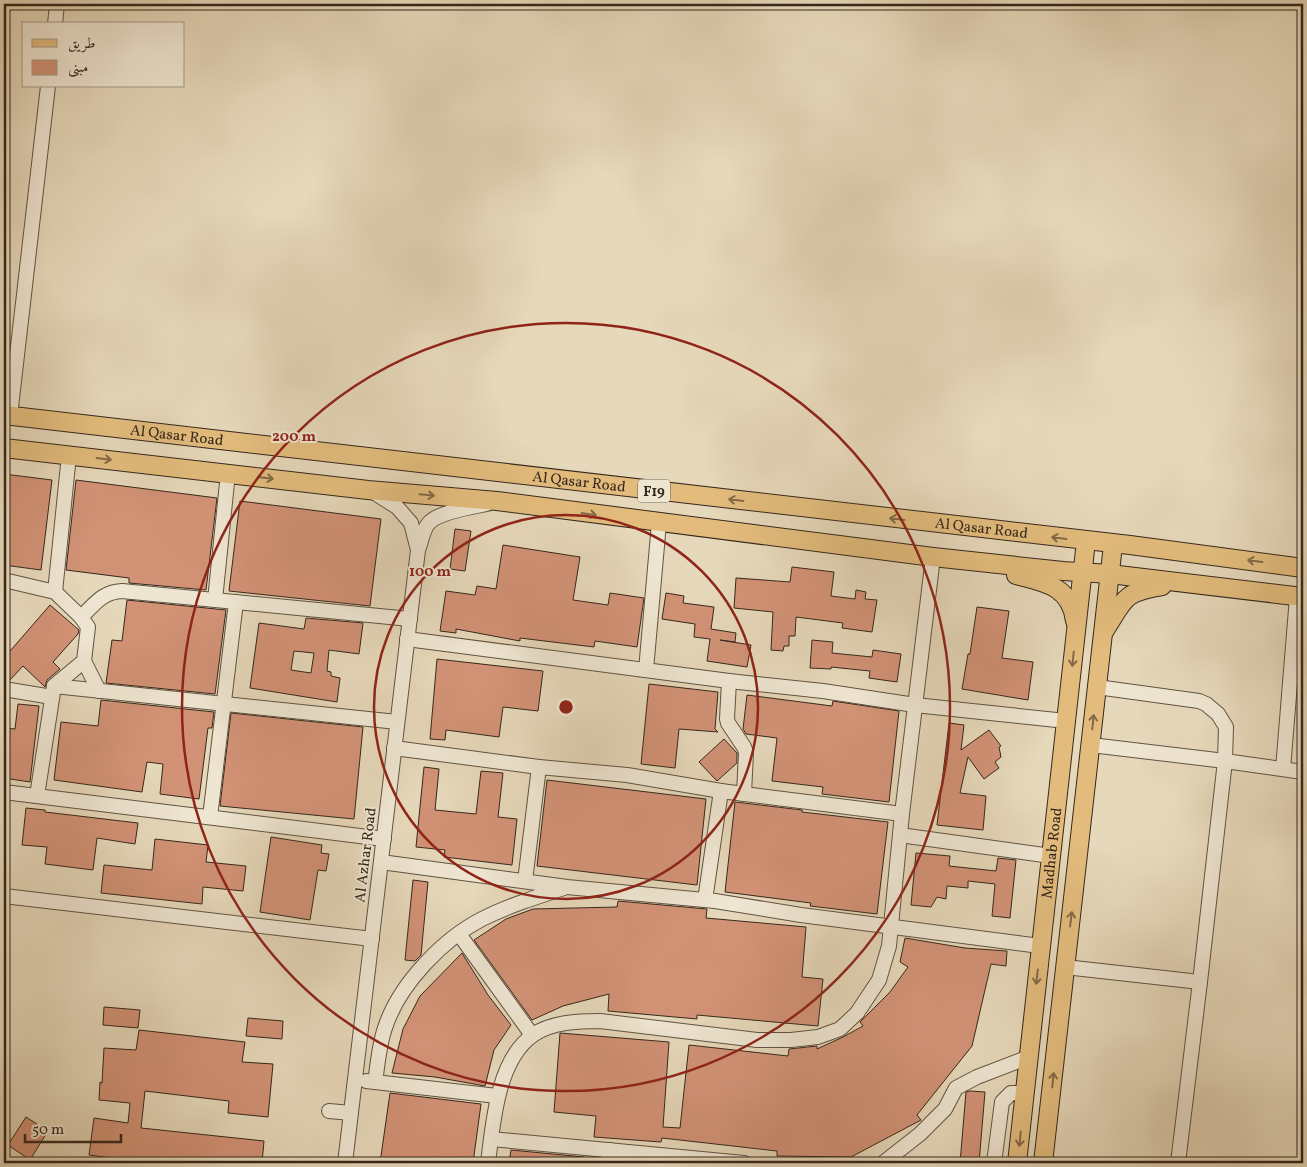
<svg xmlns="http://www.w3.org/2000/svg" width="1307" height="1167" font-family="Vollkorn,Amiri,serif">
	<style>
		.building { fill: #d29276; stroke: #35271b; fill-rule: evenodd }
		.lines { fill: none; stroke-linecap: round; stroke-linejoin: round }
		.minor-casing { stroke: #615343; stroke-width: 16 }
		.major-casing { stroke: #35271b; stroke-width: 20 }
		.minor { stroke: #efe6d2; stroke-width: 14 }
		.major { stroke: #e3bc7d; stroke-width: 18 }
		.oneway { stroke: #836a47 }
		.ring { fill: none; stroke: #8f2418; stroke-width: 2.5 }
		.labels { text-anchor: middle; stroke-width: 4; stroke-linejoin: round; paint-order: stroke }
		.shield { fill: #efe6d2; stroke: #6d6052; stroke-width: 1 }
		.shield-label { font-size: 14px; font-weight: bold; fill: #35271b }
		.street-label { font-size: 15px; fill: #35271b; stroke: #efe6d2 }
		.centre { fill: #8f2418; stroke: #efe6d2; stroke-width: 2.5 }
		.ring-label { font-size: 15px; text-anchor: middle; font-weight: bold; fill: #8f2418; stroke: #efe6d2; stroke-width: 4; stroke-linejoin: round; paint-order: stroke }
	</style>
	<rect width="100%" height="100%" fill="#e6d8ba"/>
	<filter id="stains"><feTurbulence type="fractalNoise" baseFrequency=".004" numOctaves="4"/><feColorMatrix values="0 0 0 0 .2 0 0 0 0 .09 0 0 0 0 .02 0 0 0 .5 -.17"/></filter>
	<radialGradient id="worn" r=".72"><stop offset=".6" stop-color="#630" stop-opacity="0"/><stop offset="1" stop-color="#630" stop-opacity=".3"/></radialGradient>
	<g class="building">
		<path d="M 4,474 L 52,480 L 41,570 L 4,565 Z"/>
		<path d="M 76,480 L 217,498 L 206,590 L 129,583 L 129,578 L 66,570 Z"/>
		<path d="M 240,501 L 381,519 L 370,606 L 229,591 Z"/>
		<path d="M 455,529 L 471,531 L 465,571 L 450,569 Z"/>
		<path d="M 503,545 L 580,557 L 573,600 L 608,605 L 610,593 L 644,598 L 637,647 L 595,641 L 594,647 L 520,638 L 520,641 L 456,629 L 456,633 L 440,631 L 446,591 L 475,595 L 477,586 L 496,589 Z"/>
		<path d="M 792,567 L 834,572 L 831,596 L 855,599 L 856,590 L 866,592 L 865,599 L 877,600 L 872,632 L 842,628 L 843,623 L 796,617 L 795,636 L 789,636 L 789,646 L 784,646 L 783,651 L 771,650 L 773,612 L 734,608 L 736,578 L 790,582 Z"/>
		<path d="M 666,593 L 684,596 L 683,603 L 714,607 L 711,629 L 736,633 L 735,642 L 720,640 L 751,645 L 747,667 L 707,661 L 710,639 L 694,637 L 695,624 L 662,619 Z"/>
		<path d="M 127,600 L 226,610 L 215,694 L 106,683 L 112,640 L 122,641 Z"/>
		<path d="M 50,605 L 79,630 L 78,634 L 53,662 L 60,669 L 47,680 L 45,687 L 23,666 L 9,681 L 4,680 L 4,658 Z"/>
		<path d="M 977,607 L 1009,611 L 1002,658 L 1033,662 L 1028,700 L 962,689 L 968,654 L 970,654 Z"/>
		<path d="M 306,618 L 363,623 L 359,654 L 329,650 L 327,671 L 331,672 L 331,676 L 340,678 L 337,702 L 250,688 L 259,623 L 304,629 ZM 294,651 L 314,653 L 311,673 L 291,670 Z"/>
		<path d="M 812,640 L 833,642 L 832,653 L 872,657 L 873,650 L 901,654 L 897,682 L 869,678 L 870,671 L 831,667 L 831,669 L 810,668 Z"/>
		<path d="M 437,659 L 543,671 L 538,711 L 503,707 L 499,737 L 446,730 L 445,740 L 430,739 Z"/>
		<path d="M 649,684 L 718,692 L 715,729 L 718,732 L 679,729 L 675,768 L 641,764 Z"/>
		<path d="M 747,695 L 832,706 L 833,701 L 899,711 L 889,802 L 822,794 L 823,787 L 772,781 L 777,738 L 746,734 L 743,729 Z"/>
		<path d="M 101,700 L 214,712 L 212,728 L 208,728 L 199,799 L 160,794 L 163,764 L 147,762 L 142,792 L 54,780 L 61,722 L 98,726 Z"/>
		<path d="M 18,704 L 39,706 L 30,782 L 4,778 L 4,728 L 15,729 Z"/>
		<path d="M 231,713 L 363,727 L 354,819 L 220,806 Z"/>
		<path d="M 949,723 L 964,725 L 961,750 L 989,730 L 1001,746 L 999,747 L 1001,757 L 995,762 L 999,768 L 984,779 L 968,757 L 960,793 L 986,796 L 983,830 L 937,825 Z"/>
		<path d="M 724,739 L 737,753 L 737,763 L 717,781 L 699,762 Z"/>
		<path d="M 424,767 L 439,769 L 435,810 L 476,814 L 481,771 L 503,773 L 498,817 L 517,819 L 512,865 L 444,857 L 445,850 L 416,847 Z"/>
		<path d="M 547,780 L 706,799 L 697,885 L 537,866 Z"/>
		<path d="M 735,802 L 802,810 L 802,812 L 888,822 L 877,914 L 810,906 L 811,903 L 725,892 Z"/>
		<path d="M 26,808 L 45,810 L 45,812 L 138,823 L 135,844 L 97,838 L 93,870 L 45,864 L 47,847 L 22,845 Z"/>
		<path d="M 271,837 L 322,845 L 321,853 L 329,854 L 326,871 L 318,870 L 310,920 L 260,912 Z"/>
		<path d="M 155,839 L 208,845 L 206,862 L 246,866 L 243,891 L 203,887 L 202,904 L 101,893 L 104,865 L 152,870 Z"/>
		<path d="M 916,853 L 950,856 L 949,866 L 996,871 L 998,858 L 1016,860 L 1010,918 L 992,916 L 995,884 L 968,881 L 968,888 L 947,886 L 946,899 L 937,897 L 931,907 L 911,905 Z"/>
		<path d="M 413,880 L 428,882 L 421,955 L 415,961 L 405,960 Z"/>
		<path d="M 618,901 L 707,909 L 706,918 L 806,927 L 802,977 L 823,979 L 818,1026 L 697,1015 L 697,1019 L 608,1011 L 609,994 L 563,1006 L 532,1020 L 474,940 L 506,919 L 533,909 L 617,907 Z"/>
		<path d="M 905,938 L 965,948 L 1007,951 L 1006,966 L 991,964 L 972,1046 L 917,1115 L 921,1120 L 851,1157 L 777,1156 L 777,1151 L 662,1138 L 661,1142 L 594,1137 L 596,1116 L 554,1112 L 560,1033 L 669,1042 L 663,1127 L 680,1128 L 689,1045 L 788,1056 L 789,1049 L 817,1046 L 817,1049 L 843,1037 L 863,1026 L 860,1022 L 890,992 L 908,967 L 900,962 Z"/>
		<path d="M 462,953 L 488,995 L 511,1025 L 494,1050 L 485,1086 L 435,1077 L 392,1073 L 403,1029 L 420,996 Z"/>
		<path d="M 104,1007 L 140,1010 L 138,1028 L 103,1025 Z"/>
		<path d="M 248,1018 L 283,1021 L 282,1039 L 246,1036 Z"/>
		<path d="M 139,1030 L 245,1042 L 242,1062 L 273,1064 L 268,1117 L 228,1113 L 229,1101 L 145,1091 L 141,1128 L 264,1141 L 262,1163 L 147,1163 L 89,1155 L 94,1118 L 128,1123 L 130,1103 L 99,1100 L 100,1082 L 102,1083 L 104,1048 L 136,1050 Z"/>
		<path d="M 970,1091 L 985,1092 L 979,1163 L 960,1163 L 966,1092 Z"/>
		<path d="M 390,1093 L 481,1104 L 473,1163 L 380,1163 Z"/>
		<path d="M 26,1117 L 48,1131 L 30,1160 L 8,1145 Z"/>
		<path d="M 511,1150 L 584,1157 L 583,1163 L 509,1163 Z"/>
	</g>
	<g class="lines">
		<g class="minor-casing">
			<g id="minor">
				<path d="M 55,24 L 57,4"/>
				<path d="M 10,416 L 48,86"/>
				<path d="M 370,490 L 397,507 L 411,523 L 418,550"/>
				<path d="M 4,580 L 55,592 L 81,617 L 88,627 L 84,661 L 54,686 L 37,796"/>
				<path d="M 55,592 L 69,455"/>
				<path d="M 215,600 L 228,473"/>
				<path d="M 81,617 C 95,604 102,592 122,591 L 410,619"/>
				<path d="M 407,639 L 729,681 L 823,691 L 915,705 L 1066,721"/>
				<path d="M 84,661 L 99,691"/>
				<path d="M 646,670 L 659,523"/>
				<path d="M 729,681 L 727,719 L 728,723 L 744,747 L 746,752 L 744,794"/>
				<path d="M 54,686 L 397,722"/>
				<path d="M 1097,687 L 1199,701 L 1206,704 L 1218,714 L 1226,727 L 1225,761 L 1303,772"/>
				<path d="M 4,689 L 52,697"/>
				<path d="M 1091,745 L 1225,761 L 1200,982"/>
				<path d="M 394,748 L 539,767 L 627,775 L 721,791 L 902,814"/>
				<path d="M 1283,769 L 1297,597"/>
				<path d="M 4,792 L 384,839"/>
				<path d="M 210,817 L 236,602"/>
				<path d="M 900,835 L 1051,856"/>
				<path d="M 381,862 L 567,887 L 715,901 L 801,915 L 1040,946"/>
				<path d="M 525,881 L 539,767"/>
				<path d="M 4,896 L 372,939"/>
				<path d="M 705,900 L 721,791"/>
				<path d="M 459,934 L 532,1035"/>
				<path d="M 1065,967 L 1200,982 L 1178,1163"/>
				<path d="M 366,1081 L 497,1096"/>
				<path d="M 375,1082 C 378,1063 379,1043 386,1025 C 400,984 443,939 482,919 C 508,906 536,897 564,888"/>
				<path d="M 329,1111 L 351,1113"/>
				<path d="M 491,1139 L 744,1163"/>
				<path d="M 345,1163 L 418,550 C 421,543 423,530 428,524 C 437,512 472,507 487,504"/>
				<path d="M 488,1163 C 493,1124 497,1060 533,1035 C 551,1022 579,1021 600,1021 L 757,1040 L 791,1040 L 818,1037 L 840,1029 L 857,1013 L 879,980 L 889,946 L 902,814 L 933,557"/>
				<path d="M 608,1163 L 610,1150"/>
				<path d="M 883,1163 L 920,1134 L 945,1109 L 956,1088 L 977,1077 L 1029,1057"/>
				<path d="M 994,1163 L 1002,1102 L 1011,1093 L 1025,1093"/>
			</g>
		</g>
		<g class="major-casing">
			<g id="major">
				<path id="s1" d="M 4,415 L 1130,545 L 1303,568"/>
				<path d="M 4,448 L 368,490 L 497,501 L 933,557 L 1063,571 L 1110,574 L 1303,597"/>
				<path d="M 1016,575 C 1044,582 1071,586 1075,621"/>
				<path d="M 1105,630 C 1125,599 1123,592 1162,586"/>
				<path id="s2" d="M 1017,1163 L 1086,541"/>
				<path d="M 1043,1163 L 1113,545"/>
			</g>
		</g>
		<use href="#minor" class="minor"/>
		<use href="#major" class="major"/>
	</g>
	<defs><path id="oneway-shaft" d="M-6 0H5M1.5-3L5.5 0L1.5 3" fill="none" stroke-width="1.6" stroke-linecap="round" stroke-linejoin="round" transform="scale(1.25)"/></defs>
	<g class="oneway">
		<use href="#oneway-shaft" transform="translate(104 459) rotate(7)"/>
		<use href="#oneway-shaft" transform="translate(266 478) rotate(7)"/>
		<use href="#oneway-shaft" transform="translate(427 495) rotate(5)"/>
		<use href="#oneway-shaft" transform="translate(736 500) rotate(-173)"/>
		<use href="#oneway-shaft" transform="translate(589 514) rotate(8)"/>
		<use href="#oneway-shaft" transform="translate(897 519) rotate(-173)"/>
		<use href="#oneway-shaft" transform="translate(1059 538) rotate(-173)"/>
		<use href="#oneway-shaft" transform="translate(1255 561) rotate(-173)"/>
		<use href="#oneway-shaft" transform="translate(1073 659) rotate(96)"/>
		<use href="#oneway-shaft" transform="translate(1093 722) rotate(-84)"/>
		<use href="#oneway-shaft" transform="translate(1071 919) rotate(-83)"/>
		<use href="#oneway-shaft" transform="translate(1037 977) rotate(96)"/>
		<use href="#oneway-shaft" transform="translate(1053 1080) rotate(-84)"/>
		<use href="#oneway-shaft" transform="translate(1020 1139) rotate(96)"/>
	</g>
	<g class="ring">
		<circle cx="566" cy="707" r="192"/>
		<circle cx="566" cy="707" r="384"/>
	</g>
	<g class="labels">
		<rect class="shield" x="638" y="479.5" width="32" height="23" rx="4"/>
		<g class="shield-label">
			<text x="654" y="496">F19</text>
		</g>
		<g class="street-label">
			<text dy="5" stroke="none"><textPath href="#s1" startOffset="174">Al Qasar Road</textPath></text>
			<text dy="5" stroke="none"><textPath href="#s1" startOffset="579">Al Qasar Road</textPath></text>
			<text dy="5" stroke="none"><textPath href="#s1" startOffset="984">Al Qasar Road</textPath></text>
			<text dy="5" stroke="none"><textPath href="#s2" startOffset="312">Madhab Road</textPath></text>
			<text transform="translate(365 855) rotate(-83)" y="5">Al Azhar Road</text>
		</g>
	</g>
	<circle cx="566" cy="707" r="8" class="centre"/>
	<g class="ring-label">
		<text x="294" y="441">200 m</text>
		<text x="430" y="576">100 m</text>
	</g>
	<rect width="1307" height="1167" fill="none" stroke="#e6d8ba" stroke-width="20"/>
	<rect x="5" y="5" width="1297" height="1157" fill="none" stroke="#35271b" stroke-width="2.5"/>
	<rect x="10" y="10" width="1287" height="1147" fill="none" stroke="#35271b"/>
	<rect x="22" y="22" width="162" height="65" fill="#efe6d2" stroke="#a59a89"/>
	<rect x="32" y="39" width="25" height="8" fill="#e3bc7d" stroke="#a59a89"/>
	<text x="68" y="48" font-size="15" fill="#35271b">طريق</text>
	<rect x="32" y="60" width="25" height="15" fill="#d29276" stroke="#a59a89"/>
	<text x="68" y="72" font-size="15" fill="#35271b">مبنى</text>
	<path d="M25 1134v8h96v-8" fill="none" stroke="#35271b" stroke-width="2.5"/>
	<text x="32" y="1134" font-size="15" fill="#35271b" stroke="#efe6d2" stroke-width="4" paint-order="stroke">50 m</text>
	<rect width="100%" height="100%" filter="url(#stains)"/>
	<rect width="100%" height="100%" fill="url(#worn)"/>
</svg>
